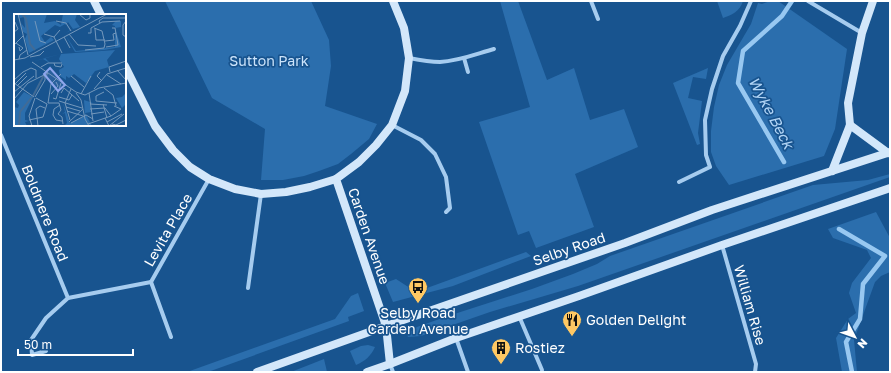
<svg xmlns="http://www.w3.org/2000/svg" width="891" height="373" font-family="'Golos Text',sans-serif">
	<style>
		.green { fill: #2b6ead }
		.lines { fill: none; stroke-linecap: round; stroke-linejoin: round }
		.stream { stroke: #98c8f1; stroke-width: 4.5 }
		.street { stroke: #a6ccef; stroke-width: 4 }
		.secondary { stroke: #d3e7fa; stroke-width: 8 }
		.labels { text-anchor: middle; stroke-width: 3.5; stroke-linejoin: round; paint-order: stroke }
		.park-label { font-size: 14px; fill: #cce4fb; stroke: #18548f }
		.street-label { font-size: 14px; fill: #fff; stroke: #18548f }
		.poi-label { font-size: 14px; fill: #fff; stroke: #18548f; text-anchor: start }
		.water-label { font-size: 15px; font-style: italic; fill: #b2d5f6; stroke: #18548f }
		.inset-river { fill: none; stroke: #416b96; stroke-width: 2 }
		.inset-road { fill: none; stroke: #7498bc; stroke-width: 1 }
		.view { fill: #8ea6ec; fill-opacity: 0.15; stroke: #8ea6ec; stroke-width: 2 }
		.inset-edge { fill: none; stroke: #fff; stroke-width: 2 }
	</style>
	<rect width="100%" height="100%" fill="#18548f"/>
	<g class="green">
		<path d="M 165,1 L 311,1 L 329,40 L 331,66 L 325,106 L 377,124 L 369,139 L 351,154 L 338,164 L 319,171 L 304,176 L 283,180 L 261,180 L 265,129 L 212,98 Z"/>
		<path d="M 500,1 L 518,1 L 547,80 L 574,68 L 590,120 L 624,109 L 638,147 L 575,174 L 594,227 L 536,248 L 529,231 L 518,235 L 479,122 L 530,107 Z"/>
		<path d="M 717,1 L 743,1 C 740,11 732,15 723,18 Z"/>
		<path d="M 770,1 L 778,1 L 847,49 L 835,129 L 824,156 L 729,185 L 716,166 L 711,152 L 711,131 L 714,107 L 719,85 L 727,65 L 751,24 L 758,3 L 762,4 Z"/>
		<path d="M 708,68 L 706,79 L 693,77 L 688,98 L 702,101 L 698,133 L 700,144 L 697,145 L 673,83 Z"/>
		<path d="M 890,174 L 890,177 L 578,286 L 490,312 L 421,336 L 408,337 L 407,334 L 417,327 L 445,317 L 532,289 L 573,274 L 597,264 L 610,256 L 813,185 L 868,180 Z"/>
		<path d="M 876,212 L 890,238 L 890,272 L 881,276 L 875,282 L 854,340 L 857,372 L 842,372 L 836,338 L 848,319 L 856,313 L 849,293 L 852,283 L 871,258 L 867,250 L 833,238 L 828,229 Z"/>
		<path d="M 526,252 L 531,256 L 453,286 L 393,302 L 385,283 L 396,279 L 416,292 Z"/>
		<path d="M 358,293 L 364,311 L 348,317 L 349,321 L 208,372 L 187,372 L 335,319 L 351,296 Z"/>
		<path d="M 368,345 L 375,347 C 371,356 365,361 356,365 L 350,351 L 361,346 Z"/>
		<path d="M 324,359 L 327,372 L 291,372 Z"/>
	</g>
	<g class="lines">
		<g class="stream">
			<path d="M 784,162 L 738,83 L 743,51 L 782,16 L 792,1"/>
			<path d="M 839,229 L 885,256 L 863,284 L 860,319 L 846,342 L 852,372"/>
		</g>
		<g class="street">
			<path d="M 591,1 L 598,19"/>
			<path d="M 808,1 L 862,33"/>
			<path d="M 409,58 C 419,60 429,62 440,62 C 459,61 476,54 494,49"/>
			<path d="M 464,58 L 468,72"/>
			<path d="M 392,125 L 421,140 L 435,154 L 446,177 L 450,208 L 446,212"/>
			<path d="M 1,135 L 68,298 L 151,282"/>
			<path d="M 679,182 L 710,167 L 706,155 L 705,120 L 712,89 L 723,56 L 740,26 L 751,1"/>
			<path d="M 722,245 L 756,364 L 755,372"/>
			<path d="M 248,288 L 261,194"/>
			<path d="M 519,316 L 542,370"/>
			<path d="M 171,337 L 151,282 L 209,179"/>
			<path d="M 456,338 L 468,372"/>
			<path d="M 46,351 L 32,355 L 31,340 L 46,318 L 68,298"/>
			<path d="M 390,364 L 393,372"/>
		</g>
		<g class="secondary">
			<path d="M 94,1 L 101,15"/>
			<path d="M 125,66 L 155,126 L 173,150 L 190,167 L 209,179 L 235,189 L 261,194 L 286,192 L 310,187 L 336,179"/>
			<path d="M 850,125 L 888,153"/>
			<path d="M 832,171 L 850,125 L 848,103 L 862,33 L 873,1"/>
			<path d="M 390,364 L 386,326 L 336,179 L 359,162 L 376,145 L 392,125 L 405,91 L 409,58 L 404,28 L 393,1"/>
			<path d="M 257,372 L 386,326 L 625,243 L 712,210 L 890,152"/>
			<path d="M 367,372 L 390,364 L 456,338 L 579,296 L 722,245 L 890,188"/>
		</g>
	</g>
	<defs>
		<g id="bus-pin" transform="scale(1)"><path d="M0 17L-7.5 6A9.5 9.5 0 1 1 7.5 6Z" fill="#ffc863" stroke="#18548f"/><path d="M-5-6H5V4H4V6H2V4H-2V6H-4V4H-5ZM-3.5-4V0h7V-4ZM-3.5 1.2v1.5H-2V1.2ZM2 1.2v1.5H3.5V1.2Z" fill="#111"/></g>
		<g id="restaurant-pin" transform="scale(1)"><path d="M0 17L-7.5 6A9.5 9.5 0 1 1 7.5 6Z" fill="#ffc863" stroke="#18548f"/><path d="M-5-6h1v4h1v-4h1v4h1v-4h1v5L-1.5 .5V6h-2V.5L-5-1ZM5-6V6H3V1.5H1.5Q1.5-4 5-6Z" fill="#111"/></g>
		<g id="building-pin" transform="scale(1)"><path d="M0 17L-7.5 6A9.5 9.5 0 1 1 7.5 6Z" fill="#ffc863" stroke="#18548f"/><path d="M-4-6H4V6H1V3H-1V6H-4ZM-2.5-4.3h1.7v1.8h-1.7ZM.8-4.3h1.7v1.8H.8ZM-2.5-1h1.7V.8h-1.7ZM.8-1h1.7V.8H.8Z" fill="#111"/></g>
	</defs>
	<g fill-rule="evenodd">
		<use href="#bus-pin" x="418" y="287"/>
		<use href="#restaurant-pin" x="572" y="320"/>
		<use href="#building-pin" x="501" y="348"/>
	</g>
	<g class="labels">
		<g class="park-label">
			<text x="269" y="66">Sutton Park</text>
		</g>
		<g class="street-label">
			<text transform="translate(45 213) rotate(68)" y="5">Boldmere Road</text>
			<text transform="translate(168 230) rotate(-60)" y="5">Levita Place</text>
			<text transform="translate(369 236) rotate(71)" y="5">Carden Avenue</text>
			<text transform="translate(569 249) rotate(-19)" y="5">Selby Road</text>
			<text transform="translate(750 305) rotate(74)" y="5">William Rise</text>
		</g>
		<g class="poi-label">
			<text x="418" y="318" text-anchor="middle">Selby Road<tspan x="418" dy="16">Carden Avenue</tspan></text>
			<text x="586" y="325">Golden Delight</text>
			<text x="515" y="353">Rostiez</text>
		</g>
		<g class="water-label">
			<text transform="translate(771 113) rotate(62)" y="5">Wyke Beck</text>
		</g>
	</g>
	<g transform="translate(14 14)">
		<rect width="112" height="112" fill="#18548f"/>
		<path d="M 3,0 L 33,0 L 30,9 L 41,7 L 47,11 L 49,0 L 63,0 L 61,6 L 66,13 L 59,15 L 54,8 L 52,11 L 57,16 L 52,19 L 56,16 L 51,10 L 46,13 L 41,11 L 27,22 L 31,28 L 37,23 L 40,26 L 15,39 L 11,25 L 13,20 L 9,18 L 7,9 L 11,14 L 10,3 L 6,4 ZM 102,7 L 107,7 L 107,13 L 101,14 L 107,33 L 90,36 L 61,38 L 52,22 L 62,37 L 101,33 L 101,12 L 98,11 ZM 101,36 L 93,46 L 95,53 L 81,57 L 70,72 L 72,69 L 60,60 L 55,64 L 52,62 L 52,66 L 46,62 L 45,56 L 50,53 L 45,45 L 47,40 L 31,44 L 36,49 L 29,45 L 17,48 L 47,40 ZM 10,78 L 19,83 L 11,99 L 11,106 L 15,107 L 11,108 L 13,112 L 0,112 L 0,93 L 4,94 L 5,91 L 2,88 ZM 112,79 L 112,90 L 108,94 L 102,84 L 108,83 ZM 70,86 L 79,89 L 76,90 L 77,98 L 71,99 L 78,112 L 50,112 L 53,109 L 51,99 L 48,100 L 51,98 L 49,89 L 56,109 L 71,102 Z" fill="#2b6ead"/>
		<path class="inset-river" d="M 8,0 L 12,5 L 16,30 L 21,36M 19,82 L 29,63 L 34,60M 5,112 L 6,98 L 18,83"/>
		<path class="inset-road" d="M 4,0 L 14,41M 65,0 L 72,6 L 76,4 L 76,0M 21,7 L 26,27 L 32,29M 42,7 L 52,9 L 57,17M 112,7 L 109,11 L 109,21 L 112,23M 88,8 L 106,7M 86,9 L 85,7 L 89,4 L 112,4M 80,14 L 88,17 L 91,30M 81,15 L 82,26 L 91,26M 0,18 L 4,15 L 1,8M 74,19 L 77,19 L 77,14 L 88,8M 30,20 L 40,23 L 46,16M 55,20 L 64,31 L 82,32M 40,23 L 48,39M 50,23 L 56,34M 91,27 L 100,26 L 99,20 L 102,19M 2,29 L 9,34 L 6,37 L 5,33M 0,31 L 9,22M 92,33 L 104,31 L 101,14 L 98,14M 71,36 L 90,34 L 91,30M 16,43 L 26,41 L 30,37M 5,45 L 6,41 L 13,36M 0,46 L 11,44 L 93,0M 18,48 L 62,78 L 71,81 L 85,74 L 112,69M 40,49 L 41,52 L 47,53 L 48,50M 27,53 L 34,49 L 48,49M 103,56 L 112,66M 86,58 L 83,62 L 88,67M 96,58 L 95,53 L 112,47M 93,60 L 112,54M 93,61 L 107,70M 57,62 L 70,73M 0,66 L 9,58 L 17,54 L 22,56 L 22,64M 0,69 L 20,83M 1,70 L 12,59M 3,72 L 13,62M 90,74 L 99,81 L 102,92M 80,75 L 93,60M 0,78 L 20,62M 90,78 L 82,82 L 82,87 L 103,89M 47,79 L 50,74 L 65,87M 62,79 L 67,86 L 71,105 L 75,112M 75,79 L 79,107M 37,80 L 44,72 L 42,68M 67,80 L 77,62M 21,83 L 31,66 L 31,60M 45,83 L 55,86 L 58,81M 22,84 L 33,90 L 29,103M 39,84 L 42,85 L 47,69M 0,85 L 14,69 L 34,59M 45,87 L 68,94M 34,89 L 45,89 L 47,96 L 44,100 L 48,103 L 49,110M 34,89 L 37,70 L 47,60M 76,90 L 93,91M 89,90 L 93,104M 46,91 L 40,95 L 39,101 L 42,106 L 48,107M 52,93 L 66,97M 76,95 L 91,94 L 97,102M 53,97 L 69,102M 77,100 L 90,98M 91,104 L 95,112 L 110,100M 15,106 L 29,103M 56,106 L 51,89 L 57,75M 55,108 L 69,95M 93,108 L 108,100M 57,109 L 72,101 L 79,105M 74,110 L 97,102 L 107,95 L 100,92M 98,110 L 102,111 L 112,106M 18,112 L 15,102 L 21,84M 24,112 L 22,95 L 26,92 L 31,94"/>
		<path class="view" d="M 36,54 L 51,71 L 44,77 L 30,60 Z"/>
		<rect width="112" height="112" class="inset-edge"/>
	</g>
	<rect width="891" height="373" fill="none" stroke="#ffffff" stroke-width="4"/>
	<g transform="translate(855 337) rotate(131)" stroke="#18548f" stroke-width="3" paint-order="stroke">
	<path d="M0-3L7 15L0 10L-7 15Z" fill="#ffffff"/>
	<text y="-6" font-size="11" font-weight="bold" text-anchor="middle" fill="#ffffff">N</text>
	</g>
	<path d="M18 349v6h115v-6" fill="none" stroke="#ffffff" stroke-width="2"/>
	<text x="24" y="349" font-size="12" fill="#ffffff" stroke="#18548f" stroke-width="3" paint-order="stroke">50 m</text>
</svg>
